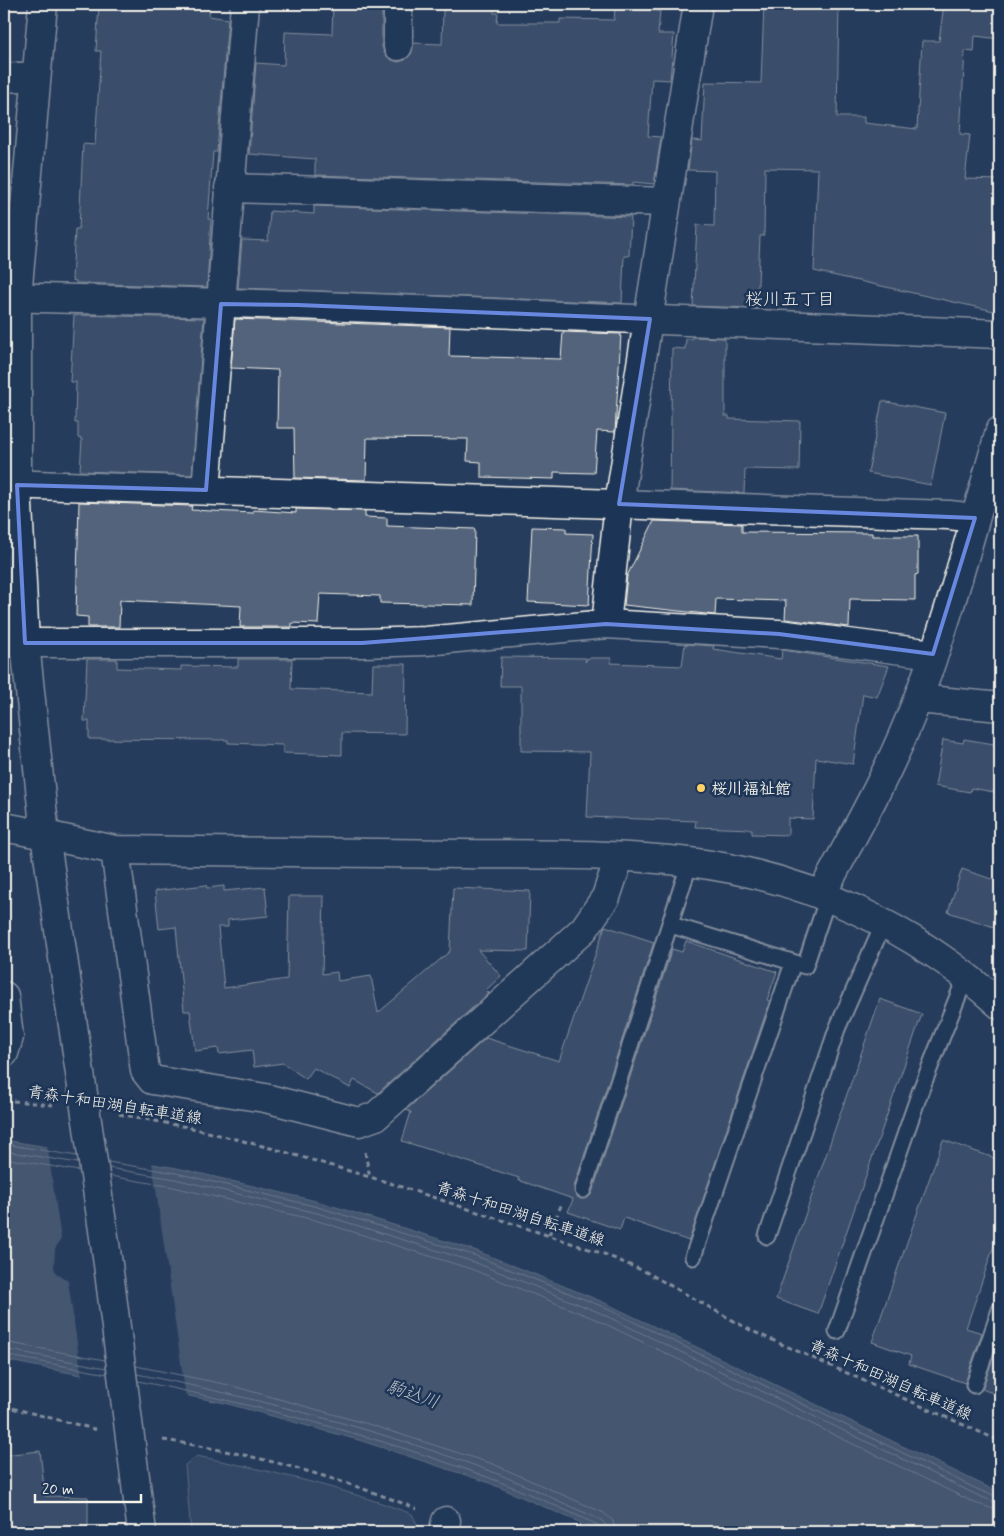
<svg xmlns="http://www.w3.org/2000/svg" width="1004" height="1536" font-family="Mynerve,'Klee One',sans-serif">
	<style>
		.green { fill: #40546f; stroke: #9aa2ac }
		.water { fill: #677588; stroke: #9fa7ae }
		.pier { fill: #263d5d }
		.lines { fill: none; stroke-linecap: round; stroke-linejoin: round }
		.shore { stroke: #bcbfc2; stroke-width: 1 }
		.building { fill: #52647b; stroke: #f4f1e8 }
		.service-casing { stroke: #f4f1e8; stroke-width: 19 }
		.minor-casing { stroke: #f4f1e8; stroke-width: 31 }
		.tertiary-casing { stroke: #f4f1e8; stroke-width: 31 }
		.path { stroke: #f4f1e8; stroke-width: 3; stroke-dasharray: 5 4; stroke-linecap: butt }
		.service { stroke: #1d3557; stroke-width: 15 }
		.minor { stroke: #1d3557; stroke-width: 28 }
		.tertiary { stroke: #1d3557; stroke-width: 28 }
		.marked { fill: none; stroke: #6887de; stroke-width: 4; stroke-linejoin: round }
		.poi-dot { fill: #ffd166; stroke: #1d3557; stroke-width: 2 }
		.labels { text-anchor: middle; stroke-width: 5; stroke-linejoin: round; paint-order: stroke }
		.poi-label { font-size: 16px; font-weight: bold; fill: #f4f1e8; stroke: #1d3557; text-anchor: start }
		.street-label { font-size: 16px; fill: #f4f1e8; stroke: #1d3557 }
		.neighbourhood-label { font-size: 18px; fill: #f4f1e8; stroke: #1d3557 }
		.water-label { font-size: 18px; font-style: italic; fill: #bcbfc2; stroke: #1d3557 }
	</style>
	<rect width="100%" height="100%" fill="#263d5d"/>
	<filter id="ink" filterUnits="userSpaceOnUse"><feTurbulence type="fractalNoise" baseFrequency=".02" numOctaves="2"/><feDisplacementMap in="SourceGraphic" scale="10" xChannelSelector="R" yChannelSelector="G"/><feConvolveMatrix kernelMatrix="1 2 1 2 8 2 1 2 1" color-interpolation-filters="sRGB"/></filter>
	<g filter="url(#ink)">
		<path class="green" d="M 197,1456 C 270,1471 341,1487 412,1514 L 421,1532 L 191,1532 L 185,1465 Z"/>
		<path class="water" d="M 4,1140 L 177,1168 L 320,1202 L 477,1251 L 603,1302 L 1000,1493 L 1000,1532 L 602,1532 L 487,1482 L 362,1441 L 225,1403 L 4,1360 Z"/>
		<path class="pier" d="M 47,1144 L 152,1162 L 186,1398 L 82,1377 L 68,1281 L 56,1273 L 54,1267 L 55,1249 L 61,1239 Z"/>
		<g class="lines">
			<g class="shore">
				<path d="M 4,1144 L 77,1156"/>
				<path d="M 4,1151 L 78,1163"/>
				<path d="M 4,1158 L 79,1171"/>
				<path d="M 108,1162 L 176,1173 L 318,1207 L 476,1256 L 601,1306 L 981,1491 L 1000,1497"/>
				<path d="M 109,1168 L 175,1179 L 317,1213 L 474,1262 L 598,1312 L 979,1496 L 1000,1504"/>
				<path d="M 110,1176 L 173,1187 L 315,1220 L 471,1269 L 595,1319 L 975,1503 L 1000,1511"/>
				<path d="M 4,1342 L 105,1360"/>
				<path d="M 4,1349 L 106,1368"/>
				<path d="M 4,1355 L 107,1374"/>
				<path d="M 136,1366 L 229,1385 L 368,1424 L 493,1464 L 604,1513 L 613,1521 L 615,1532"/>
				<path d="M 137,1374 C 256,1398 377,1429 490,1471 C 528,1485 564,1504 601,1520 L 606,1525 L 608,1532"/>
				<path d="M 138,1381 C 256,1405 374,1435 487,1477 C 525,1491 562,1509 598,1525 L 602,1532"/>
			</g>
		</g>
		<g class="building">
			<path d="M 99,4 L 210,4 L 209,16 L 228,19 L 217,152 L 213,152 L 208,219 L 211,219 L 207,287 L 76,283 L 76,281 L 72,280 L 75,229 L 79,229 L 83,144 L 95,145 L 101,51 L 96,51 Z"/>
			<path d="M 333,4 L 382,4 L 382,46 L 384,53 L 390,59 L 398,62 L 405,60 L 411,54 L 414,43 L 442,44 L 443,10 L 446,10 L 447,4 L 494,4 L 494,13 L 498,13 L 497,23 L 560,23 L 560,19 L 614,20 L 615,9 L 660,11 L 658,34 L 674,34 L 670,80 L 652,79 L 648,136 L 661,137 L 654,184 L 633,182 L 633,185 L 315,175 L 315,159 L 249,154 L 256,63 L 284,65 L 285,32 L 332,34 Z"/>
			<path d="M 764,4 L 839,4 L 837,117 L 864,117 L 864,123 L 917,129 L 922,41 L 939,41 L 944,4 L 1000,4 L 1000,39 L 975,36 L 974,52 L 965,51 L 960,134 L 970,135 L 965,179 L 1000,180 L 1000,286 L 994,311 L 814,271 L 818,169 L 765,168 L 764,236 L 760,236 L 757,308 L 693,306 L 697,225 L 714,226 L 715,171 L 688,170 L 692,140 L 702,141 L 705,82 L 761,83 Z"/>
			<path d="M 314,206 L 631,217 L 629,256 L 624,256 L 622,303 L 238,288 L 242,240 L 268,241 L 270,211 L 314,214 Z"/>
			<path d="M 74,315 L 204,318 L 192,475 L 80,471 L 82,439 L 78,438 L 78,423 L 75,423 L 76,382 L 70,382 Z"/>
			<path d="M 235,319 L 450,327 L 449,356 L 561,359 L 563,332 L 621,334 L 615,432 L 597,431 L 594,473 L 554,472 L 554,479 L 481,477 L 481,462 L 467,461 L 468,439 L 367,438 L 366,480 L 295,478 L 294,428 L 277,428 L 278,370 L 231,368 Z"/>
			<path d="M 692,337 L 725,338 L 725,416 L 729,416 L 729,419 L 800,421 L 799,470 L 745,469 L 744,493 L 670,490 L 672,348 L 685,349 L 686,339 L 692,339 Z"/>
			<path d="M 882,401 L 945,413 L 931,485 L 868,473 Z"/>
			<path d="M 79,502 L 192,506 L 191,510 L 253,513 L 253,510 L 296,513 L 296,509 L 365,511 L 365,517 L 387,518 L 387,526 L 475,529 L 473,605 L 380,603 L 380,596 L 320,594 L 318,624 L 292,623 L 292,627 L 240,627 L 241,606 L 120,600 L 119,627 L 88,627 L 88,617 L 76,616 Z"/>
			<path d="M 654,521 L 742,524 L 742,532 L 872,533 L 872,536 L 918,536 L 918,574 L 915,575 L 915,600 L 850,599 L 849,627 L 785,619 L 786,601 L 716,599 L 715,615 L 624,605 L 627,576 Z"/>
			<path d="M 532,527 L 566,528 L 566,533 L 593,534 L 589,605 L 528,602 Z"/>
			<path d="M 685,644 L 714,646 L 713,649 L 781,659 L 782,650 L 889,666 L 877,697 L 863,694 L 853,764 L 816,758 L 813,819 L 788,818 L 788,835 L 752,834 L 752,829 L 695,827 L 696,821 L 587,817 L 590,752 L 521,751 L 521,686 L 500,686 L 501,657 L 586,658 L 585,662 L 588,658 L 611,658 L 611,663 L 682,666 Z"/>
			<path d="M 87,659 L 117,659 L 117,668 L 181,670 L 181,666 L 238,667 L 238,659 L 292,659 L 291,689 L 372,692 L 373,664 L 406,664 L 405,734 L 342,733 L 342,755 L 283,753 L 283,745 L 228,743 L 228,740 L 89,739 L 89,721 L 84,721 Z"/>
			<path d="M 964,739 L 1000,745 L 1000,793 L 971,788 L 970,792 L 935,786 L 943,740 L 963,743 Z"/>
			<path d="M 962,869 L 1000,882 L 1000,929 L 948,912 Z"/>
			<path d="M 206,885 L 207,888 L 224,886 L 224,891 L 265,887 L 268,916 L 228,920 L 228,927 L 218,927 L 224,988 L 287,979 L 289,896 L 324,896 L 322,974 L 337,972 L 338,981 L 371,976 L 378,1013 L 450,951 L 453,888 L 530,891 L 528,951 L 478,950 L 501,976 L 486,990 L 489,993 L 378,1093 L 354,1080 L 350,1088 L 314,1068 L 306,1079 L 283,1063 L 254,1067 L 252,1050 L 219,1054 L 218,1048 L 195,1051 L 190,1011 L 184,1011 L 176,927 L 159,929 L 155,891 Z"/>
			<path d="M 605,926 L 654,942 L 574,1187 L 576,1196 L 581,1199 L 589,1197 L 592,1193 L 672,949 L 682,952 L 686,941 L 777,972 L 767,1000 L 770,1001 L 689,1241 L 624,1218 L 620,1230 L 568,1212 L 573,1199 L 518,1180 L 519,1178 L 402,1141 L 411,1112 L 406,1110 L 486,1038 L 559,1061 Z"/>
			<path d="M 880,999 L 922,1014 L 818,1314 L 776,1299 Z"/>
			<path d="M 943,1140 L 1000,1160 L 1000,1228 L 966,1328 L 982,1333 L 965,1383 L 909,1364 L 911,1356 L 872,1342 Z"/>
			<path d="M 1000,1339 L 1000,1396 L 982,1389 Z"/>
			<path d="M 40,1451 L 45,1496 L 88,1497 L 88,1532 L 4,1532 L 4,1455 Z"/>
		</g>
		<g class="lines">
			<g class="service-casing">
				<g id="service">
					<path d="M 671,925 L 805,966 L 828,897"/>
					<path d="M 583,1190 L 690,862"/>
					<path d="M 767,1236 L 837,1029 L 884,922"/>
					<path d="M 693,1257 L 793,963"/>
					<path d="M 837,1331 L 920,1092 L 966,976"/>
					<path d="M 974,1385 L 1000,1310"/>
				</g>
			</g>
			<g class="minor-casing">
				<g id="minor">
					<path d="M 398,46 L 398,4"/>
					<path d="M 4,78 L 36,76"/>
					<path d="M 229,188 L 666,202"/>
					<path d="M 4,297 L 298,305 L 1000,334"/>
					<path d="M 4,484 L 949,515 L 975,518"/>
					<path d="M 206,490 L 245,4"/>
					<path d="M 606,624 L 619,504 L 698,4"/>
					<path d="M 4,643 L 362,643 L 426,641 L 606,624 L 779,634 L 933,654"/>
					<path d="M 918,699 L 1000,707"/>
					<path d="M 4,827 L 45,835"/>
					<path d="M 115,850 L 145,1071 L 152,1080 L 265,1098 L 359,1122 L 376,1116 L 584,929 L 606,897 L 619,858"/>
					<path d="M 4,996 L 9,1037 L 4,1053"/>
					<path d="M 443,1532 L 446,1521"/>
				</g>
			</g>
			<g class="tertiary-casing">
				<g id="tertiary">
					<path d="M 43,4 L 17,297 L 17,485 L 25,643 L 45,835 L 108,1264 L 142,1532"/>
					<path d="M 45,835 L 115,850 C 231,852 347,852 463,854 C 537,855 616,853 689,862 C 805,876 914,927 1000,1005"/>
					<path d="M 821,895 C 850,841 881,787 905,730 C 945,637 972,528 1000,431"/>
				</g>
			</g>
			<g class="path">
				<path d="M 4,1100 L 53,1105"/>
				<path d="M 119,1114 L 192,1128 L 278,1150 L 390,1183 L 604,1254 L 646,1272 L 752,1331 L 1000,1441"/>
				<path d="M 365,1152 L 370,1178"/>
				<path d="M 549,1235 L 562,1203"/>
				<path d="M 4,1406 L 98,1430"/>
				<path d="M 163,1440 C 251,1453 335,1476 417,1509"/>
			</g>
			<use href="#service" class="service"/>
			<use href="#minor" class="minor"/>
			<use href="#tertiary" class="tertiary"/>
		</g>
	</g>
	<path d="M0 0H1004V1536H0ZM 221,304 L 298,305 L 650,319 L 619,504 L 975,518 L 933,654 L 779,634 L 606,624 L 362,643 L 25,643 L 17,485 L 206,490 Z" fill="#263d5d" fill-opacity=".55" fill-rule="evenodd"/>
	<path class="marked" d="M 221,304 L 298,305 L 650,319 L 619,504 L 975,518 L 933,654 L 779,634 L 606,624 L 362,643 L 25,643 L 17,485 L 206,490 Z"/>
	<circle class="poi-dot" cx="701" cy="788" r="5"/>
	<g class="labels">
		<g class="poi-label">
			<text x="711" y="794">桜川福祉館</text>
		</g>
		<g class="street-label">
			<text transform="translate(115 1104) rotate(9)" y="6">青森十和田湖自転車道線</text>
			<text transform="translate(521 1213) rotate(18)" y="6">青森十和田湖自転車道線</text>
			<text transform="translate(891 1379) rotate(24)" y="6">青森十和田湖自転車道線</text>
		</g>
		<g class="neighbourhood-label">
			<text x="790" y="305">桜川五丁目</text>
		</g>
		<g class="water-label">
			<text transform="translate(413 1394) rotate(19)" y="6">駒込川</text>
		</g>
	</g>
	<rect width="1004" height="1536" fill="none" stroke="#1d3557" stroke-width="20"/>
	<rect x="10" y="10" width="984" height="1516" fill="none" stroke="#f4f1e8" stroke-width="2" filter="url(#ink)"/>
	<path d="M35 1494v8h106v-8" fill="none" stroke="#f4f1e8" stroke-width="2.5"/>
	<text x="42" y="1494" font-size="15" fill="#f4f1e8" stroke="#1d3557" stroke-width="4" paint-order="stroke">20 m</text>
</svg>
